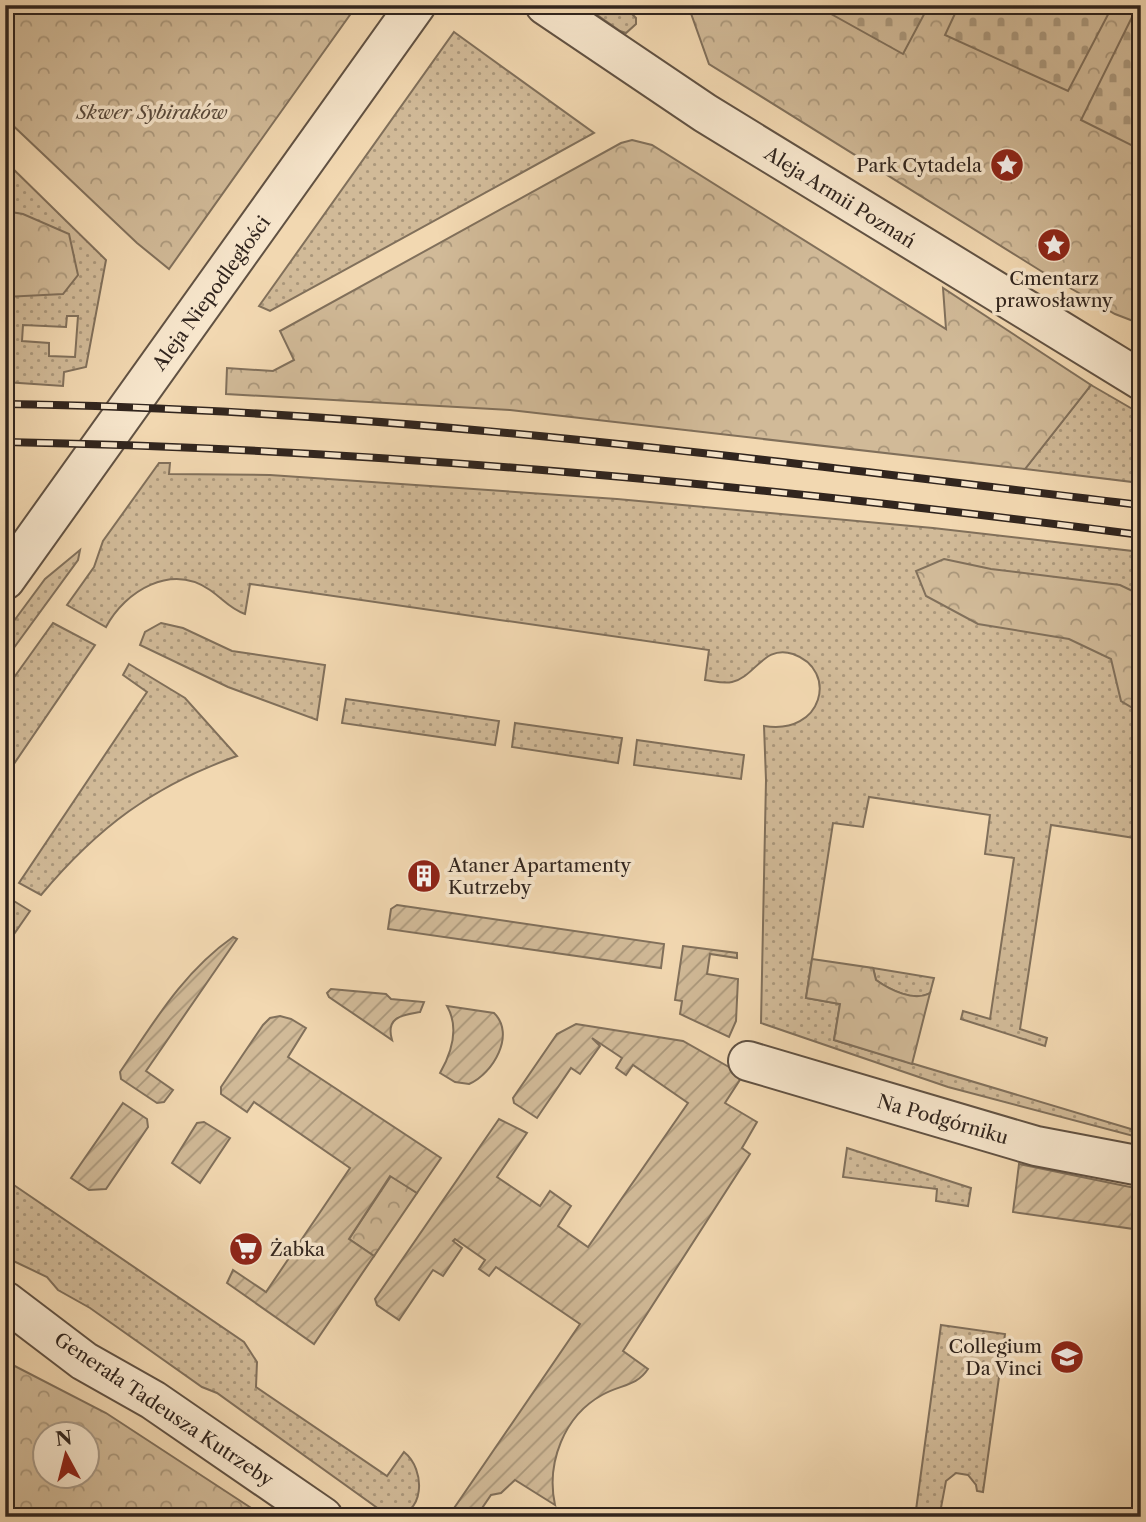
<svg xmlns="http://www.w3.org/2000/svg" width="1146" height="1522" font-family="'Libre Caslon Text',serif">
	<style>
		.grass { fill: url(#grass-dots); stroke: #81705b; stroke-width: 2; fill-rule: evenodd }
		.forest { fill: url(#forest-crowns); stroke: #81705b; stroke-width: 2; fill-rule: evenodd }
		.cemetery { fill: url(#cemetery-stones); stroke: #81705b; stroke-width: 2 }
		.garden { fill: url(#garden-furrows); stroke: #81705b; stroke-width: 2 }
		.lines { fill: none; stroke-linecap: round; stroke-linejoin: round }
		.minor-casing { stroke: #615243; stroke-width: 42 }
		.minor { stroke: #f7e6cc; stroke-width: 38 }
		.rail-casing { stroke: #31251e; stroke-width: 8 }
		.rail { stroke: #f7e6cc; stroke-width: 5; stroke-dasharray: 16; stroke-linecap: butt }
		.labels { text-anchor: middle; stroke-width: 7; stroke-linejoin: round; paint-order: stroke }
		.park-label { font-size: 19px; font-style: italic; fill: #594a3c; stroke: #f7e6cc }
		.poi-label { font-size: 19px; fill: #31251e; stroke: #f7e6cc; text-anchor: end }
		.street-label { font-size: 19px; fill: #31251e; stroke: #f7e6cc }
	</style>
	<defs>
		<pattern id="grass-dots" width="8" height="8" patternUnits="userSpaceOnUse" patternTransform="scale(1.75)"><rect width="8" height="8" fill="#d1ba98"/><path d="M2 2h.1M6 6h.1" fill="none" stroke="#aa977b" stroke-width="1.8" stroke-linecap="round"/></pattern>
		<pattern id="forest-crowns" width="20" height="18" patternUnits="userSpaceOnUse" patternTransform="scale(1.75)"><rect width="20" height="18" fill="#d1ba98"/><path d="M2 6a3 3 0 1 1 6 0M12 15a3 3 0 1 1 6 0" fill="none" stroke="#aa977b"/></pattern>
		<pattern id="cemetery-stones" width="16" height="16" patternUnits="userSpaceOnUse" patternTransform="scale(1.75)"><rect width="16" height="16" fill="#d1ba98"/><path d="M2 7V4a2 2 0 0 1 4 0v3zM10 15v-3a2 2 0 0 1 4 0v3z" fill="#aa977b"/></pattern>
		<pattern id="garden-furrows" width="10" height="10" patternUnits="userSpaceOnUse" patternTransform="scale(1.75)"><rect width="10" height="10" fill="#d1ba98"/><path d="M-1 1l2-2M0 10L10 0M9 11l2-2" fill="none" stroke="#aa977b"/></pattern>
	</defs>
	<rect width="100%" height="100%" fill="#f2d8b1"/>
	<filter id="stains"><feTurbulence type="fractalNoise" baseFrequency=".00286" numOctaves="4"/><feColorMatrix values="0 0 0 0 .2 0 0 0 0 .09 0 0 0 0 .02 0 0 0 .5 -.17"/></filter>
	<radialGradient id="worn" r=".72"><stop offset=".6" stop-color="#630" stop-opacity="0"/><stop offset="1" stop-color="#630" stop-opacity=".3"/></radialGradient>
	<g class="grass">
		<path d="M 583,5 L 623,5 L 636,18 L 636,24 L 626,33 L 620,31 Z"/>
		<path d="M 454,32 L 594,133 L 270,311 L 259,306 Z"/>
		<path d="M 5,161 L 106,260 L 86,367 L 64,372 L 63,386 L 5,382 ZM 67,316 L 78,316 L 75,357 L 49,356 L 49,343 L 22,341 L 23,325 L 66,327 Z"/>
		<path d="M 1091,385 L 1141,414 L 1141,483 L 1025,469 Z"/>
		<path d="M 159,463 L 170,463 L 169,474 L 270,475 L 617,499 L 933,528 L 1141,552 L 1141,839 L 1051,825 L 1020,1029 L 1047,1038 L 1045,1046 L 961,1019 L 963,1011 L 990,1019 L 1014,858 L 985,854 L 990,815 L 869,797 L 863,827 L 833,823 L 806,998 L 840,1004 L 834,1040 L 1141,1132 L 1141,1138 L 948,1087 L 761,1023 L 766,780 L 764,726 C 823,736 839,670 793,654 C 764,644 755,677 732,682 C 723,684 714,681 705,680 L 709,650 L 250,584 L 245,614 C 230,609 223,599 210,590 C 171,563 125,591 106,627 L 67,605 L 94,567 L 103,541 Z"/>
		<path d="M 80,550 L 78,560 L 5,660 L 5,633 L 45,579 Z"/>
		<path d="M 53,623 L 95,645 L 5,777 L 5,690 Z"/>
		<path d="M 161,623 L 183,628 L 232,651 L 325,665 L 317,720 L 228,687 L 140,645 L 145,632 Z"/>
		<path d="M 129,664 L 185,698 L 237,756 C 153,786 98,827 41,895 L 19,883 L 147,692 L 123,675 Z"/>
		<path d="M 346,699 L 499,721 L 495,745 L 342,723 Z"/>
		<path d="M 515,723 L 622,738 L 618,763 L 512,747 Z"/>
		<path d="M 637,740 L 744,755 L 741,779 L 634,765 Z"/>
		<path d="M 9,898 L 30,911 L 5,947 L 5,903 Z"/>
		<path d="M 873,968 L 934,978 L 930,993 C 914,1002 890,990 876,980 Z"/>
		<path d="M 847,1148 L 971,1188 L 968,1206 L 936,1201 L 937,1189 L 843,1177 Z"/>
		<path d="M 5,1179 L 244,1342 L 257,1362 L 256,1387 L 387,1476 L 404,1452 C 426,1469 426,1517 390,1517 L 217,1393 L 202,1387 L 90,1308 L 58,1290 L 47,1277 L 5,1257 Z"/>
		<path d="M 941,1325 L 1005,1334 L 983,1492 L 977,1491 L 976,1485 L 968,1475 L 956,1473 L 946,1481 L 940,1513 L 916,1510 Z"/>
	</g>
	<g class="forest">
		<path d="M 5,5 L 357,5 L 169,269 L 137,243 L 5,118 Z"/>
		<path d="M 688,5 L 1141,5 L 1141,324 L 1115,314 L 1041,271 L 709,64 Z"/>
		<path d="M 632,140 L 652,145 L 946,329 L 943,288 L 1091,385 L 1025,469 L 510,410 L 226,394 L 227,368 L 273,371 L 294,360 L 280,331 L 621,143 Z"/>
		<path d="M 5,211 L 23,214 L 69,234 L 78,275 L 63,294 L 5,297 Z"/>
		<path d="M 944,559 L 991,569 L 1120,585 L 1141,595 L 1141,713 L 1121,701 L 1111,659 L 1069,639 L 978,624 L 926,596 L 916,571 Z"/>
		<path d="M 812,959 L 873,968 L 876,980 C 890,990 914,1002 930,993 L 912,1064 L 834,1040 L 840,1004 L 806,998 Z"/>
		<path d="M 391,1176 L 417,1193 L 374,1256 L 349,1239 Z"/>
		<path d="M 5,1361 L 106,1413 L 265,1517 L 5,1517 ZM 46,1434 L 88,1434 L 88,1476 L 46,1476 Z"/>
	</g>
	<g class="cemetery">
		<path d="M 815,5 L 929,5 L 903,54 Z"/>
		<path d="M 959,5 L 1113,5 L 1068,91 L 945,35 Z"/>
		<path d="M 1138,5 L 1141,5 L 1141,150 L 1081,120 Z"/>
	</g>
	<g class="garden">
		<path d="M 397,905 L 664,944 L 661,968 L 388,929 L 391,909 Z"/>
		<path d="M 233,937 L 237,939 L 146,1071 L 173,1090 L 164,1102 L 157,1103 L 121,1079 L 120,1072 C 154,1022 183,972 233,937 Z"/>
		<path d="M 683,946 L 737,953 L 737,958 L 710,954 L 707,974 L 738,979 L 736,1021 L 729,1037 L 680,1014 L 682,1001 L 675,1000 Z"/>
		<path d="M 331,989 L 386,994 L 391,999 L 424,1002 L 420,1012 C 404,1015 385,1016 392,1040 L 329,997 L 327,993 Z"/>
		<path d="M 447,1006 L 494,1013 C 516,1034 493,1074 469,1084 L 455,1082 L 440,1073 C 452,1052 459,1027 447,1006 Z"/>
		<path d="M 280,1016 L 291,1019 L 306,1028 L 288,1057 L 441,1158 L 417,1193 L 390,1176 L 349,1239 L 374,1256 L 314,1344 L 227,1283 L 233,1270 L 266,1292 L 350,1168 L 254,1102 L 247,1112 L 221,1094 L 221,1087 L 263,1025 L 270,1018 Z"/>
		<path d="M 576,1024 L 683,1041 L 743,1075 L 725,1103 L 757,1122 L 742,1148 L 750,1154 L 623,1351 L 648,1369 C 636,1387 621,1384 602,1395 C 564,1416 546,1463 555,1505 L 515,1480 L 501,1493 L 491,1495 L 476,1517 L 448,1517 L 580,1324 L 496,1267 L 489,1276 L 479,1269 L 485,1260 L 455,1239 L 453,1241 L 462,1248 L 443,1276 L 433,1270 L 399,1320 L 377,1305 L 375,1299 L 499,1119 L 527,1133 L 497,1177 L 540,1206 L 550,1191 L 571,1206 L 558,1226 L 588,1247 L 688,1103 L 633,1065 L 626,1075 L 616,1068 L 622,1058 L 592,1038 L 600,1046 L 580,1074 L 571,1068 L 537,1118 L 514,1103 L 513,1098 L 557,1034 Z"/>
		<path d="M 123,1103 L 147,1119 L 148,1127 L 106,1189 L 89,1190 L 71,1178 Z"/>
		<path d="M 204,1122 L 230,1138 L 200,1183 L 172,1163 L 197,1123 Z"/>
		<path d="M 1019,1164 L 1140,1189 L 1141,1230 L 1013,1212 Z"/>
	</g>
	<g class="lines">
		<g class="minor-casing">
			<g id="minor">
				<path d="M 545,5 L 705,113 L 1141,380"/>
				<path d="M 5,580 L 416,5"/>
				<path d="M 748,1061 L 1036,1146 L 1141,1166"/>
				<path d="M 5,1301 L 84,1361 L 153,1400 L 323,1517"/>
			</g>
		</g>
		<use href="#minor" class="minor"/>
		<g class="rail-casing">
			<g id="rail">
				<path d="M 5,404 C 386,409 764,460 1141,505"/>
				<path d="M 5,442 C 385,449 764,486 1141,535"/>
			</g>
		</g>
		<use href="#rail" class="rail"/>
	</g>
	<defs>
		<g id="sight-disc" transform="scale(1.75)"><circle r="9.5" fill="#8f2418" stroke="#f7e6cc"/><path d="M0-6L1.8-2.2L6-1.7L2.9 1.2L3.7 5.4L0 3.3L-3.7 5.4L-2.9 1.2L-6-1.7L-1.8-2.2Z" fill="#fff"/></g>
		<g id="building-disc" transform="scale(1.75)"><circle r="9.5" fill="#8f2418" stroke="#f7e6cc"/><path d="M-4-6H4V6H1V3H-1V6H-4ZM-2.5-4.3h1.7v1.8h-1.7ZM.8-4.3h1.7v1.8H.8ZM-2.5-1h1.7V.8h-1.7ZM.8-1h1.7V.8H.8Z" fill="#fff"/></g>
		<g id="supermarket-disc" transform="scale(1.75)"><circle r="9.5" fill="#8f2418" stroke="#f7e6cc"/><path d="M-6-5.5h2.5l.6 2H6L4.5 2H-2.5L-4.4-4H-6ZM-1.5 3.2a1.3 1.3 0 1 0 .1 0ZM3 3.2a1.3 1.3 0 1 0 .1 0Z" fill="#fff"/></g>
		<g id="university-disc" transform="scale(1.75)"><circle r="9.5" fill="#8f2418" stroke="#f7e6cc"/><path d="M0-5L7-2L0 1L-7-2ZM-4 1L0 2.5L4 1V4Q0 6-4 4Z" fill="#fff"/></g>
	</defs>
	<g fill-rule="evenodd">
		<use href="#sight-disc" x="1007" y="165"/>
		<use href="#sight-disc" x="1054" y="245"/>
		<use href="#building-disc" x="424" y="876"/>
		<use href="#supermarket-disc" x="246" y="1249"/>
		<use href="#university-disc" x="1067" y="1357"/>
	</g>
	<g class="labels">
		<g class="park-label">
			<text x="152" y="119">Skwer Sybiraków</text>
		</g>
		<g class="poi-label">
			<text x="982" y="172">Park Cytadela</text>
			<text x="1054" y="285" text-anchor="middle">Cmentarz<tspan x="1054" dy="22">prawosławny</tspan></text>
			<text x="448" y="872" text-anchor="start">Ataner Apartamenty<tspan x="448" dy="22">Kutrzeby</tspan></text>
			<text x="270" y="1256" text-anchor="start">Żabka</text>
			<text x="1042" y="1353">Collegium<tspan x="1042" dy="22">Da Vinci</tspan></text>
		</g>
		<g class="street-label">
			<text transform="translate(840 197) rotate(32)" y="7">Aleja Armii Poznań</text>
			<text transform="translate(211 293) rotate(-54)" y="7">Aleja Niepodległości</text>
			<text transform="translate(943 1119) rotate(16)" y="7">Na Podgórniku</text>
			<text transform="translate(164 1409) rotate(34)" y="7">Generała Tadeusza Kutrzeby</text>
		</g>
	</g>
	<rect width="1146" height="1522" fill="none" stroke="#f2d8b1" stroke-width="28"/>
	<rect x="7" y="7" width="1132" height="1508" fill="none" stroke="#31251e" stroke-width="3.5"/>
	<rect x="14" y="14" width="1118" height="1494" fill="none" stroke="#31251e" stroke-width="2"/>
	<g transform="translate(66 1455) rotate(353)"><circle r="33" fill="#f7e6cc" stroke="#a89986" stroke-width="2"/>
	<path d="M0-5L12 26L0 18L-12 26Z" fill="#8f2418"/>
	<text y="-10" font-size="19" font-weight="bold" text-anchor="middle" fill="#31251e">N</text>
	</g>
	<rect width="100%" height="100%" filter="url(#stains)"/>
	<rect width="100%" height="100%" fill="url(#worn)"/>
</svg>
